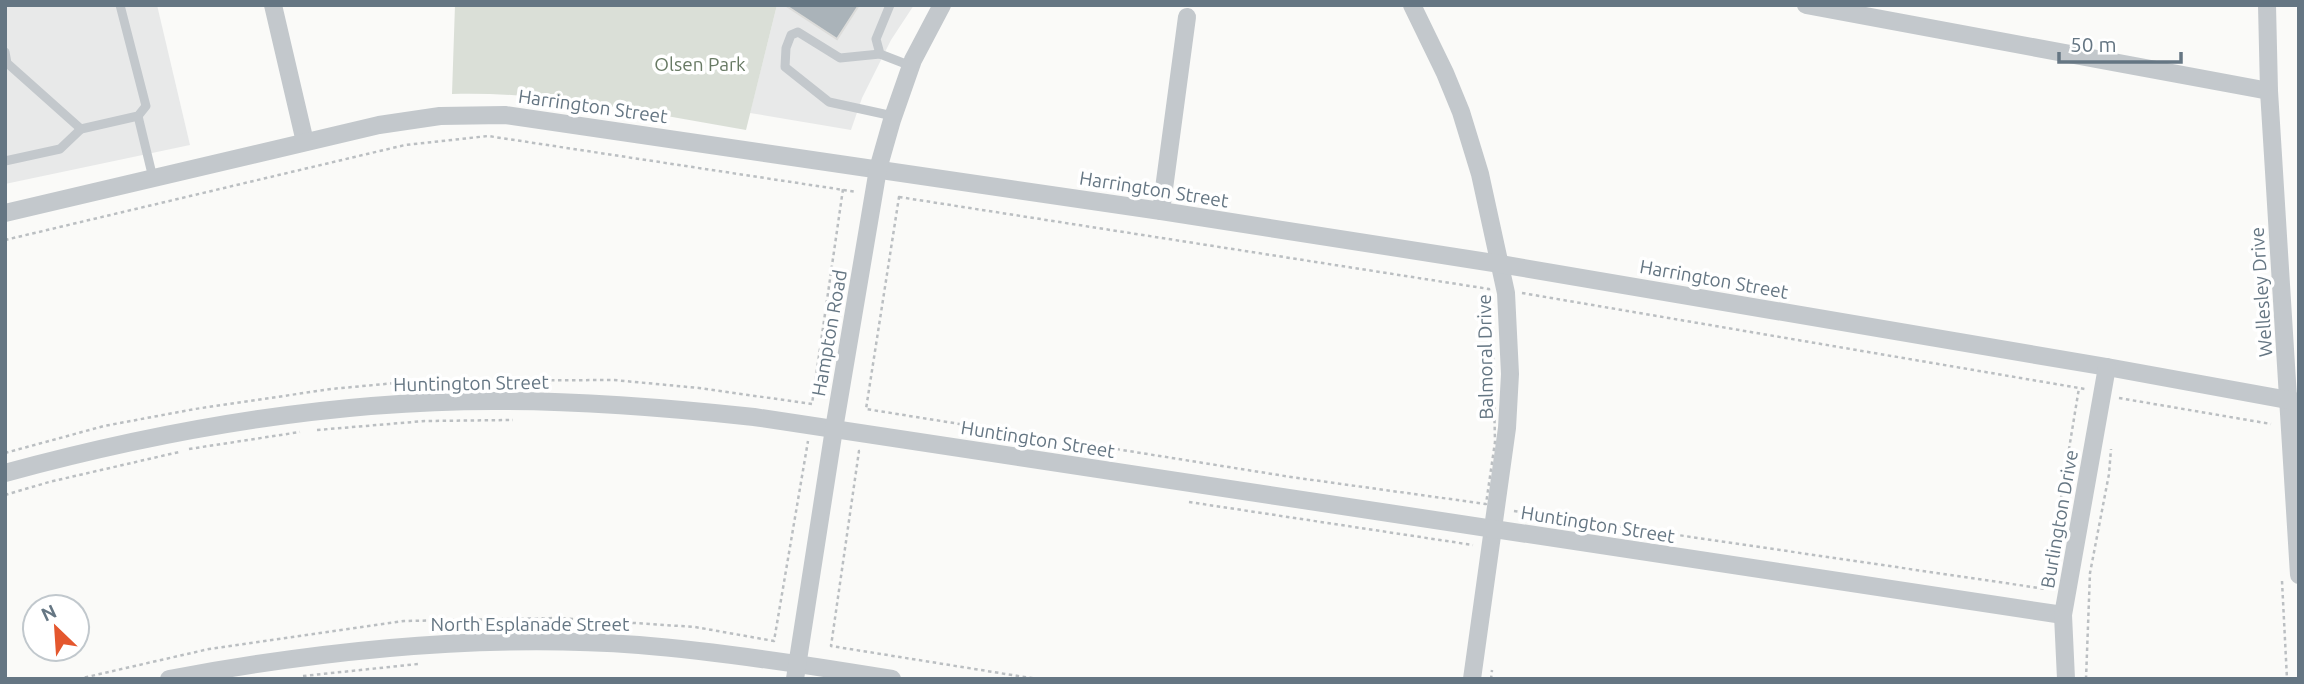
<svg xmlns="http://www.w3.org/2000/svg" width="2304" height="684" font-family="Ubuntu,sans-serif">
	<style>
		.built { fill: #e8e9e9 }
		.green { fill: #dadfd7 }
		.building { fill: #aab3b9; stroke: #dcdcda; stroke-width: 2 }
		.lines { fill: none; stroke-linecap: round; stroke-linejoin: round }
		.path { stroke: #bbbfc2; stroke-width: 2.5; stroke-dasharray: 3.5 3.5; stroke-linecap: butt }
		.service { stroke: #c3c8cc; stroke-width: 9 }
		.minor { stroke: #c3c8cc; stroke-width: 18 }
		.labels { text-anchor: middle; stroke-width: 7; stroke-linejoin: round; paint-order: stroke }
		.park-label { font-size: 19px; fill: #687a64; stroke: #fff }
		.street-label { font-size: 19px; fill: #657683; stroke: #fff }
	</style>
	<rect width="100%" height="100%" fill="#fafaf8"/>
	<g class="built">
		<path d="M 5,5 L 157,5 L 190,145 L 5,184 Z"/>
		<path d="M 777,5 L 914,5 L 891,40 L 862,98 L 851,130 L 750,113 Z"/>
	</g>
	<path class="green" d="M 455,5 L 777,5 L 746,130 C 648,114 551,91 452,94 Z"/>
	<path class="building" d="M 785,5 L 859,5 L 837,39 Z"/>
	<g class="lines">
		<g class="path">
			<path d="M 899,197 L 1489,289 L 1493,353 L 1495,442 L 1486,504 L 1291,477 L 866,409 Z"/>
			<path d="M 5,240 L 405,145 L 488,136 L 857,192"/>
			<path d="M 1522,293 L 2085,389"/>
			<path d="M 2119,398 L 2271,424"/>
			<path d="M 317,430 L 425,421 L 513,420"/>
			<path d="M 189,449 L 300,432"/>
			<path d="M 860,451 L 859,451 L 831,646 L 1037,679"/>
			<path d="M 5,453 L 104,426 L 195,409 L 331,389 L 417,381 L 614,380 L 699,388 L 812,404 L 843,189"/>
			<path d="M 5,495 L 49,482 L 179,452"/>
			<path d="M 1189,502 L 1473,545"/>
			<path d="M 1514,511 L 2046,589 L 2079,388"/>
			<path d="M 2282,581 L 2287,679"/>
			<path d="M 303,676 L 418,664"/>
			<path d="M 78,679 L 209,649 L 404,621 L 558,618 L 695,627 L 774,641 L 808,441"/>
			<path d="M 1491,679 L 1492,670"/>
			<path d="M 2086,679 L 2090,573 L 2109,474 L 2111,449"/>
		</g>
		<g class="service">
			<path d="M 890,5 L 876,39 L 880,54 L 911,66"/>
			<path d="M 5,52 L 7,63 L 81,129 L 138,116 L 146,106 L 120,5"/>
			<path d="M 880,54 L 840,58 L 798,32 L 791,35 L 786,48 L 785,67 L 829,102 L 893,116"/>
			<path d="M 138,116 L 153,178"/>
			<path d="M 5,161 L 60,149 L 81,129"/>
		</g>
		<g class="minor">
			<path d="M 273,5 L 305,142"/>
			<path d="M 1412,5 L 1445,73 L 1461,112 L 1480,174 L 1506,293 L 1510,374 L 1507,428 L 1472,679"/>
			<path d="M 1806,5 L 2269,91"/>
			<path d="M 2267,5 L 2269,91 L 2299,575"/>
			<path d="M 1161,211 L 1187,17"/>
			<path d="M 5,213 L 379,125 L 440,116 L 505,115 L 1161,211 L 1500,264 L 2107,367 L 2299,402"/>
			<path d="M 5,473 C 166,429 334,400 501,401 C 586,401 670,408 754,417 L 2063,615"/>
			<path d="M 169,679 C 323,650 482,633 639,645 C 724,652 808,665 892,679"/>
			<path d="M 795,679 L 834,429 L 878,169 L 892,120 L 913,60 L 942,5"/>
			<path d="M 2066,679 L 2063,615 L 2107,367"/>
		</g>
	</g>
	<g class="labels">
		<g class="park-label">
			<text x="700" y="71">Olsen Park</text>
		</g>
		<g class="street-label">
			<text transform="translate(593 106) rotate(8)" y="7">Harrington Street</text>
			<text transform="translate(1154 189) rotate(9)" y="7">Harrington Street</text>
			<text transform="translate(1714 279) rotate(10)" y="7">Harrington Street</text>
			<text transform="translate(2261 292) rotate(-94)" y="7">Wellesley Drive</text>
			<text transform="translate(829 333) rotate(-80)" y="7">Hampton Road</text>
			<text transform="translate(1485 357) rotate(-91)" y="7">Balmoral Drive</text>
			<text transform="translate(471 383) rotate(-1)" y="7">Huntington Street</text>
			<text transform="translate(1038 439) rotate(9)" y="7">Huntington Street</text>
			<text transform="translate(2059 519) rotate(-80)" y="7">Burlington Drive</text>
			<text transform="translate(1598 524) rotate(9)" y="7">Huntington Street</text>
			<text x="530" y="631">North Esplanade Street</text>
		</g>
	</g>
	<rect width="2304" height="684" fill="none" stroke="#657683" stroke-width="14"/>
	<g transform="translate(56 628) rotate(335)"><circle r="33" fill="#ffffff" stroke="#c1c8cd" stroke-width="2"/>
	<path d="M0-5L12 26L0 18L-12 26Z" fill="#e4572e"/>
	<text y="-10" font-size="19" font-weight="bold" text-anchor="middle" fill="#657683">N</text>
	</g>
	<path d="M2059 52v10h122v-10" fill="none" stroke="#657683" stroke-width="3.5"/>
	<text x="2070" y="52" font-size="21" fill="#657683" stroke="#ffffff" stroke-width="5" paint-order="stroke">50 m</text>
</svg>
